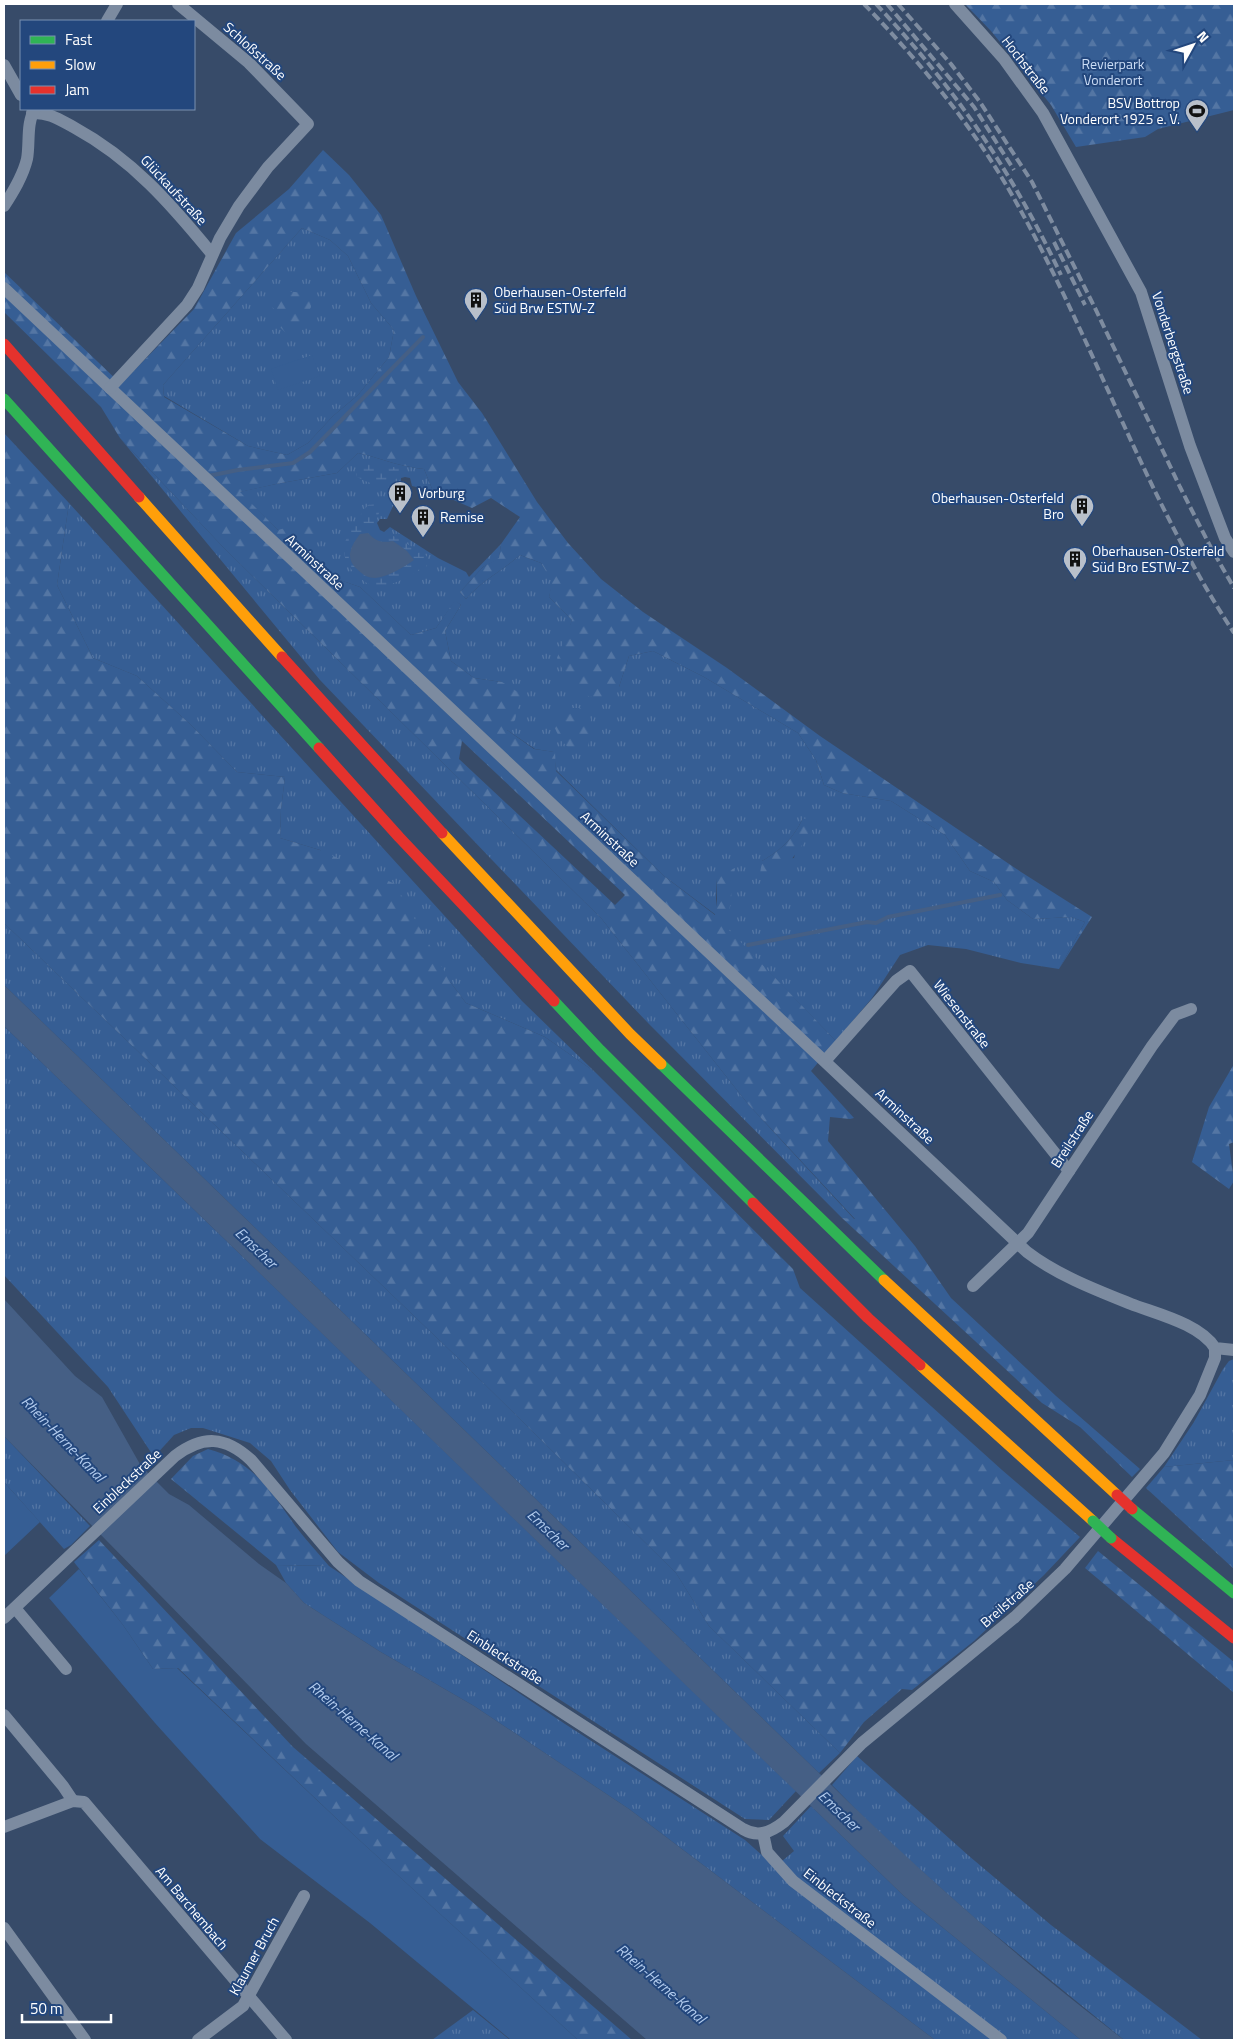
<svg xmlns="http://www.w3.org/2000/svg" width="1238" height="2044" font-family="'Titillium Web',sans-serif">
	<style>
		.grass { fill: url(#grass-tufts); fill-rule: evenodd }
		.forest { fill: url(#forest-firs); fill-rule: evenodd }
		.wetland { fill: url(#wetland-marsh); fill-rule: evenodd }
		.garden { fill: #365e94 }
		.water { fill: #455f85 }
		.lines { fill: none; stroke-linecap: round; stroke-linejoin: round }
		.stream { stroke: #455f85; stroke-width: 4 }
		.street { stroke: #7c8ba0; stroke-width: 12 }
		.fast { stroke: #30b455; stroke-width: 11 }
		.slow { stroke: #ff9f0a; stroke-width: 11 }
		.jam { stroke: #e5322d; stroke-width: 11 }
		.rail { stroke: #7e8ca0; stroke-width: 4; stroke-dasharray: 9 4; stroke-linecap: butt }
		.fast-bridge { stroke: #30b455; stroke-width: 11 }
		.jam-bridge { stroke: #e5322d; stroke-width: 11 }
		.labels { text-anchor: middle; stroke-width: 4; stroke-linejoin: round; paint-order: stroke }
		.street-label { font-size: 14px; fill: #fff; stroke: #23477d }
		.park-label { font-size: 14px; fill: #cbdcf5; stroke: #23477d }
		.poi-label { font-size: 14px; fill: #fff; stroke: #23477d; text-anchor: start }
		.water-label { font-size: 15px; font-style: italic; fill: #b3ccee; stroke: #23477d }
	</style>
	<defs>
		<pattern id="grass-tufts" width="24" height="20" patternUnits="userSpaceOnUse" patternTransform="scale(1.25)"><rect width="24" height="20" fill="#365e94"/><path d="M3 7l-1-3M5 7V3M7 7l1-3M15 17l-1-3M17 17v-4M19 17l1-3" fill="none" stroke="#5476a4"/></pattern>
		<pattern id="forest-firs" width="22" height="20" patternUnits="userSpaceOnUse" patternTransform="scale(1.25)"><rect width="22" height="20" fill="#365e94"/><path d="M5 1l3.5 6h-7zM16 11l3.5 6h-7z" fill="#5476a4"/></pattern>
		<pattern id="wetland-marsh" width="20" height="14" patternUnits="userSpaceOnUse" patternTransform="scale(1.25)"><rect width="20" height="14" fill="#365e94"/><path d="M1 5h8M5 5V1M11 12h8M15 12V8" fill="none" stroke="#5476a4"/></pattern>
	</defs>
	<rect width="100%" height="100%" fill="#374b69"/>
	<g class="grass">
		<path d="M 302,228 L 330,240 L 348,256 L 371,303 L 394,330 L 389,357 L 358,395 L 333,416 L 308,443 L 287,455 L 248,446 L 164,396 L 163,385 Z"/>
		<path d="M 120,438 L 223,547 L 601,918 L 748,1104 L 855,1220 L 842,1218 L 649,1024 L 320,680 Z"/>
		<path d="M 358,453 C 380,458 401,467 424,469 L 433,491 L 412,486 L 410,478 L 405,477 L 401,478 L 401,489 L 387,519 L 380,519 L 377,523 L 380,530 L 384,532 L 390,527 L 438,558 L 466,572 L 469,577 L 501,544 L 499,559 L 483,567 L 460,592 L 466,599 C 481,581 502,571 520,555 L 541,563 L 553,581 L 549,597 L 572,620 L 567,636 L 619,687 L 629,656 L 653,651 L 704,677 L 798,733 L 816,760 L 824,785 L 842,793 L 891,801 L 945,835 L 970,871 L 994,882 L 1007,900 L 1033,919 L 1071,917 L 1085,922 L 1059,969 L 1021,963 L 966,949 L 928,945 L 900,955 L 872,998 L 836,1041 L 726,928 L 716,877 L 716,915 L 664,876 L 556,770 L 554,752 L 535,749 L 507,730 L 502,682 L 474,678 L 451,661 L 445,631 L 461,605 L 455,601 L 436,628 L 411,635 L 360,587 L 302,567 L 278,530 L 239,492 L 276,484 L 337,473 ZM 803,818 L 794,858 L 762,861 C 781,850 793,839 803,818 Z"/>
		<path d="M 69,503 L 522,1001 L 595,1072 L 545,1037 L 466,1003 L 451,983 L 320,850 L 280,838 L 281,809 L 285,777 L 237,772 L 191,725 L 137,676 L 93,658 L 57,585 Z"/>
		<path d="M 4,923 L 460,1360 L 676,1573 L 709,1626 L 840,1753 L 819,1773 L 4,985 Z"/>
		<path d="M 4,1026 L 796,1791 L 769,1820 L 745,1819 L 379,1583 L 338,1552 L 290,1490 L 271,1461 L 250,1443 L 203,1428 L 191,1428 L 174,1435 L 154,1457 L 108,1387 L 4,1275 Z"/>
		<path d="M 1234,1359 L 1234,1460 L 1164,1467 L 1194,1422 L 1223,1369 L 1229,1361 Z"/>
		<path d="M 4,1436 L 90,1526 L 71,1545 L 64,1549 L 4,1482 Z"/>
		<path d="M 276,1565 L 329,1566 L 565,1724 L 745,1840 L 775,1867 L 794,1851 L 783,1836 L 811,1806 L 904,1896 L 1081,2040 L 935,2040 L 629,1809 L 474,1706 L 379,1651 L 304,1603 L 286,1583 Z"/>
		<path d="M 857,1756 L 969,1856 L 1051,1925 L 1202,2040 L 1124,2040 L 978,1921 L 882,1836 L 832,1785 Z"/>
		<path d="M 473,2010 L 510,2040 L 432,2040 Z"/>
	</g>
	<g class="forest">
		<path d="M 965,4 L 1234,4 L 1234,110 L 1158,129 L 1145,137 L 1076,147 L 1051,105 L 991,31 Z"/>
		<path d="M 323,150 L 349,175 L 381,215 L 416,296 L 458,382 L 482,413 L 537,502 L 568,543 L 601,579 L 643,612 L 727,668 L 820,736 L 1021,872 L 1092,917 L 1059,969 L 1085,922 L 1071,917 L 1033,919 L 1007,900 L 994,882 L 970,871 L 945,835 L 891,801 L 842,793 L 824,785 L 816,760 L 798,733 L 704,677 L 653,651 L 629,656 L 619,687 L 603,699 L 574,693 L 557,658 L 572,620 L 549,597 L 552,581 L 541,563 L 520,555 C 502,571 481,581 466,599 L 460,592 L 483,567 L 499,558 L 501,544 L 520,517 L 491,498 L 472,508 L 433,491 L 424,469 C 401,467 380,458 358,453 L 337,473 L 276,484 L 240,492 L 278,530 L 315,520 L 316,547 L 303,567 L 360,587 L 411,635 L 436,628 L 455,600 L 461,605 L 445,631 L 451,661 L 474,678 L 502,682 L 521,694 L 515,720 L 507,730 L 534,749 L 555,752 L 556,771 L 664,876 L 715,915 L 717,899 L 716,877 L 735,868 L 727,928 L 836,1041 L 811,1071 L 854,1118 L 850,1119 L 830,1117 L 828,1141 L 915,1246 L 951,1298 L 1056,1396 L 1140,1469 L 1132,1477 L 1080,1427 L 1042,1403 L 842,1218 L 855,1219 L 748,1104 L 601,918 L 223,547 L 120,438 L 101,407 L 4,312 L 4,272 L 121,384 L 194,309 L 236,233 L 289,189 ZM 302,228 L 330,240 L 348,256 L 371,303 L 394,330 L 389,357 L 358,395 L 333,416 L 308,443 L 287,455 L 248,446 L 164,397 L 163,385 ZM 462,741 L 625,895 L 615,905 L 459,759 Z"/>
		<path d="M 280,291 L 309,293 L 311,307 L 297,333 L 286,333 L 277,324 L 280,315 L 269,304 Z"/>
		<path d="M 4,433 L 69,503 L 57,585 L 93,658 L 137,676 L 191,725 L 237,772 L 285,777 L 281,809 L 280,838 L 320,850 L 395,884 L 451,983 L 466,1003 L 545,1037 L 595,1072 L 793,1269 L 800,1288 L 1002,1470 L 1080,1537 L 1044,1575 L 974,1641 L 912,1690 L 902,1689 L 864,1722 L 840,1753 L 709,1626 L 676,1573 L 460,1360 L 4,923 Z"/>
		<path d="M 562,708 L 580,708 L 591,719 L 588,748 L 578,753 C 563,747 558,736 552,721 Z"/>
		<path d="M 803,818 L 810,821 L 808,837 L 780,875 L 759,880 L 762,861 C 781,850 793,839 803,818 Z"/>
		<path d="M 1234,1064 L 1234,1142 L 1229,1144 L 1234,1181 L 1229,1189 L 1192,1162 L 1209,1107 Z"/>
		<path d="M 208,1449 C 253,1461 271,1491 296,1527 C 306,1540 318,1553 329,1566 L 276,1565 L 171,1479 L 193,1456 Z"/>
		<path d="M 1234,1460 L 1234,1569 L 1146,1488 L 1164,1467 Z"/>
		<path d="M 99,1540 L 293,1747 L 632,2040 L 578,2040 L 356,1837 L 178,1668 L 153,1669 L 123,1625 L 74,1562 Z"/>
		<path d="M 1098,1551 L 1234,1662 L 1234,1693 L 1085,1568 Z"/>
	</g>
	<g class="wetland">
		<path d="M 360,464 L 384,465 L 402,469 L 402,473 L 396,476 L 394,487 L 388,492 L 357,477 L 356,470 Z"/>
		<path d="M 376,504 L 380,509 C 379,516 374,522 372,531 L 375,537 L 382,538 L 393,536 C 402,540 411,545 417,553 L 423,552 L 428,558 L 427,566 C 413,574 396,585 381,586 C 371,587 364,582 357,575 C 330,551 351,528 368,505 ZM 368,533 C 377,542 382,543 393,541 L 407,551 L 352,544 Z"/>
	</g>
	<g class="garden">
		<path d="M 312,355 L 320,376 L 278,390 L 271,369 Z"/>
		<path d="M 4,1482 L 40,1522 L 4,1556 Z"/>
		<path d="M 79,1569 L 123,1625 L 153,1669 L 177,1668 L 356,1837 L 578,2040 L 511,2040 L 370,1923 L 260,1839 L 155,1723 L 49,1598 Z"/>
	</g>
	<g class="water">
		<path d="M 368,533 C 377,542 382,543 393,541 L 407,551 L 414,560 C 404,567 388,577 375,578 C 368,578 363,575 358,570 C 344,558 351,546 360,534 Z"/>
		<path d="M 4,985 L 819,1773 C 915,1868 1017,1958 1124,2040 L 1081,2040 L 904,1896 L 4,1026 Z"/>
		<path d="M 4,1299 L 75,1376 L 102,1397 L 141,1466 L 169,1494 L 189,1505 L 259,1564 L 286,1583 L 304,1603 L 379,1651 L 474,1706 L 629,1809 L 935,2040 L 647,2040 L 306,1744 L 4,1436 Z"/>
	</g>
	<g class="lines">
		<g class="stream">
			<path d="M 208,476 L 238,470 L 293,463 L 310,452 L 423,337"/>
			<path d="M 748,945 L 867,922 L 876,923 L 888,917 L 1000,895"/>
		</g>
		<g class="street">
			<path d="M 955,4 L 1004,59 L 1043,113 L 1141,292 L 1190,446 L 1225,538 L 1234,552"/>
			<path d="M 107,21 L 117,4"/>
			<path d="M 4,65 L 21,95"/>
			<path d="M 32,113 C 49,112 60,120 75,128 C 132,159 171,204 212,254"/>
			<path d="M 4,206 C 13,192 23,176 27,159 C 30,143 26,123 35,109"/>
			<path d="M 4,288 L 1027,1252 C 1057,1275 1096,1290 1131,1304 C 1157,1314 1200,1324 1215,1348 L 1234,1350"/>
			<path d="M 110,388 L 187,305 L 198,288 L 220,238 L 239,206 L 268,167 L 308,124 L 249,63 L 178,4"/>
			<path d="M 825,1061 L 896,981 L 910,971 L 1069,1171"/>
			<path d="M 973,1286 L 1028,1233 L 1152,1046 L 1175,1015 L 1191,1009"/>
			<path d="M 15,1608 L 66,1669"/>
			<path d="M 4,1618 L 175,1456 C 203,1435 225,1436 251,1460 L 338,1562 L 359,1581 L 743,1829 C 758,1838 771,1832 784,1822 L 862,1743 L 1015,1617 L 1065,1569 L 1164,1453 L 1200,1395 L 1215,1358 L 1215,1348"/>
			<path d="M 4,1715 L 63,1786 L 73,1801"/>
			<path d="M 4,1827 L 73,1801 L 84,1802 L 286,2040"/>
			<path d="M 763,1833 L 767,1852 L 793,1881 L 1001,2040"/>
			<path d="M 4,1928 L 85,2040"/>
			<path d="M 198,2040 L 243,2006 L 304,1896"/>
		</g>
		<g class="fast">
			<path d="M 4,399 L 319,748"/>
			<path d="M 554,1001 L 600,1050 L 753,1203"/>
			<path d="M 661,1064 L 884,1280"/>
			<path d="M 1132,1509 L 1234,1593"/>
		</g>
		<g class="slow">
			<path d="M 139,497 L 282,657"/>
			<path d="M 442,833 L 630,1034 L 661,1064"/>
			<path d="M 884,1280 L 1117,1495"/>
			<path d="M 920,1365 L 1093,1521"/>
		</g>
		<g class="jam">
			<path d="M 4,344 L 139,497"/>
			<path d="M 282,657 L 442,833"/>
			<path d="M 319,748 L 399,837 L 554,1001"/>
			<path d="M 753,1203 L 868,1318 L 920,1365"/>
			<path d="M 1111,1538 L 1234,1638"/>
		</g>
		<g class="rail">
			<path d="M 864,4 C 920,62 972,125 1012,195 C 1093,337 1144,496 1234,633"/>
			<path d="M 876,4 C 955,88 1012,171 1061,275"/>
			<path d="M 887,4 L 974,107 L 1014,170"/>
			<path d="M 898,4 L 951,64 L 980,102 L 1032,182 L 1095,308 L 1180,487 L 1209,544 L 1234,588"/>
			<path d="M 1054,242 L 1085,305"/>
		</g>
		<path class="fast-bridge" d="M 1093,1521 L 1111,1538"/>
		<path class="jam-bridge" d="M 1117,1495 L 1132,1509"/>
	</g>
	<defs>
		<g id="stadium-pin" transform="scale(1.25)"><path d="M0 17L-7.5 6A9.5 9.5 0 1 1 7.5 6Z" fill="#b9c0ca" stroke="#23477d"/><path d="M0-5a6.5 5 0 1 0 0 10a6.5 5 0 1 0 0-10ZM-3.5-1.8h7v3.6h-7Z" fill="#111"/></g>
		<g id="building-pin" transform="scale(1.25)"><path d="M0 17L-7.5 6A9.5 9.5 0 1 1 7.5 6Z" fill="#b9c0ca" stroke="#23477d"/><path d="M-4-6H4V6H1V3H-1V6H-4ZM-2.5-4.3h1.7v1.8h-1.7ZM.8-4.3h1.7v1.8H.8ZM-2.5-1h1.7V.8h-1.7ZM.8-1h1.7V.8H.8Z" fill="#111"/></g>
	</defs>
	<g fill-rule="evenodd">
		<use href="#stadium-pin" x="1197" y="111"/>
		<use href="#building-pin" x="476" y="300"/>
		<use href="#building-pin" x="400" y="493"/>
		<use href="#building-pin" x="1082" y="506"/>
		<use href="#building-pin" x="423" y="517"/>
		<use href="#building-pin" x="1075" y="559"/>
	</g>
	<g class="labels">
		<g class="street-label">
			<text transform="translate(255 51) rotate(42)" y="5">Schloßstraße</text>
			<text transform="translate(1026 65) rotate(52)" y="5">Hochstraße</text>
			<text transform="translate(174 190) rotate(47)" y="5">Glückaufstraße</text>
			<text transform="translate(1173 343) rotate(72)" y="5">Vonderbergstraße</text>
			<text transform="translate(315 562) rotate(43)" y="5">Arminstraße</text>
			<text transform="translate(610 839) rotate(43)" y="5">Arminstraße</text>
			<text transform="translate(962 1014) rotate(52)" y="5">Wiesenstraße</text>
			<text transform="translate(905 1116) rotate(43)" y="5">Arminstraße</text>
			<text transform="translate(1072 1139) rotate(-57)" y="5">Breilstraße</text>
			<text transform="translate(127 1481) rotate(-43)" y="5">Einbleckstraße</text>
			<text transform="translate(1007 1603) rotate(-41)" y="5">Breilstraße</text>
			<text transform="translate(505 1657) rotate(33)" y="5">Einbleckstraße</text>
			<text transform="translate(840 1898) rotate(38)" y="5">Einbleckstraße</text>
			<text transform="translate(192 1908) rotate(50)" y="5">Am Barchembach</text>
			<text transform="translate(254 1956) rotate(-61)" y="5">Klaumer Bruch</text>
		</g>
		<g class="park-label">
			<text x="1113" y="69">Revierpark<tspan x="1113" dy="16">Vonderort</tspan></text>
		</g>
		<g class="poi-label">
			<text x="1180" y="108" text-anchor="end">BSV Bottrop<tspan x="1180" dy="16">Vonderort 1925 e. V.</tspan></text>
			<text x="494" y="297">Oberhausen-Osterfeld<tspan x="494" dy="16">Süd Brw ESTW-Z</tspan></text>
			<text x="418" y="498">Vorburg</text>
			<text x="1064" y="503" text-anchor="end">Oberhausen-Osterfeld<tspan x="1064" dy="16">Bro</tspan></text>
			<text x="440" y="522">Remise</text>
			<text x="1092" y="556">Oberhausen-Osterfeld<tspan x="1092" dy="16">Süd Bro ESTW-Z</tspan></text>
		</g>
		<g class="water-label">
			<text transform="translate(256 1248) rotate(44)" y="5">Emscher</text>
			<text transform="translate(63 1439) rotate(46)" y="5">Rhein-Herne-Kanal</text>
			<text transform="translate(548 1530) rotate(44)" y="5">Emscher</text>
			<text transform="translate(353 1721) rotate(41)" y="5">Rhein-Herne-Kanal</text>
			<text transform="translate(839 1811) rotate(44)" y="5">Emscher</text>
			<text transform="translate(661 1984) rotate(41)" y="5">Rhein-Herne-Kanal</text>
		</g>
	</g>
	<rect width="1238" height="2044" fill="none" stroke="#ffffff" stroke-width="10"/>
	<rect x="20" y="20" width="175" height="90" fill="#23477d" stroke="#7b91b1"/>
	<rect x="30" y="36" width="25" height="8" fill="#30b455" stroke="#7b91b1"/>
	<text x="65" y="45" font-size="15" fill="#ffffff">Fast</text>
	<rect x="30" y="61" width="25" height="8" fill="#ff9f0a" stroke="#7b91b1"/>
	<text x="65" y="70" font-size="15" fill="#ffffff">Slow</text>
	<rect x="30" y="86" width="25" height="8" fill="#e5322d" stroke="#7b91b1"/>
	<text x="65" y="95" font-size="15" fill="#ffffff">Jam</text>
	<g transform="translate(1193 45) rotate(50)" stroke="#23477d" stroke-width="4" paint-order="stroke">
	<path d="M0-4L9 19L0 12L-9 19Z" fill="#ffffff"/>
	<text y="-8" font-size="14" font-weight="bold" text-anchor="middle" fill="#ffffff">N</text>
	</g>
	<path d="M22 2014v8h89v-8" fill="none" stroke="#ffffff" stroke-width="2.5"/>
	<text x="30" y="2014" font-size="15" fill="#ffffff" stroke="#23477d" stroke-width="4" paint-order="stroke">50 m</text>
</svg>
